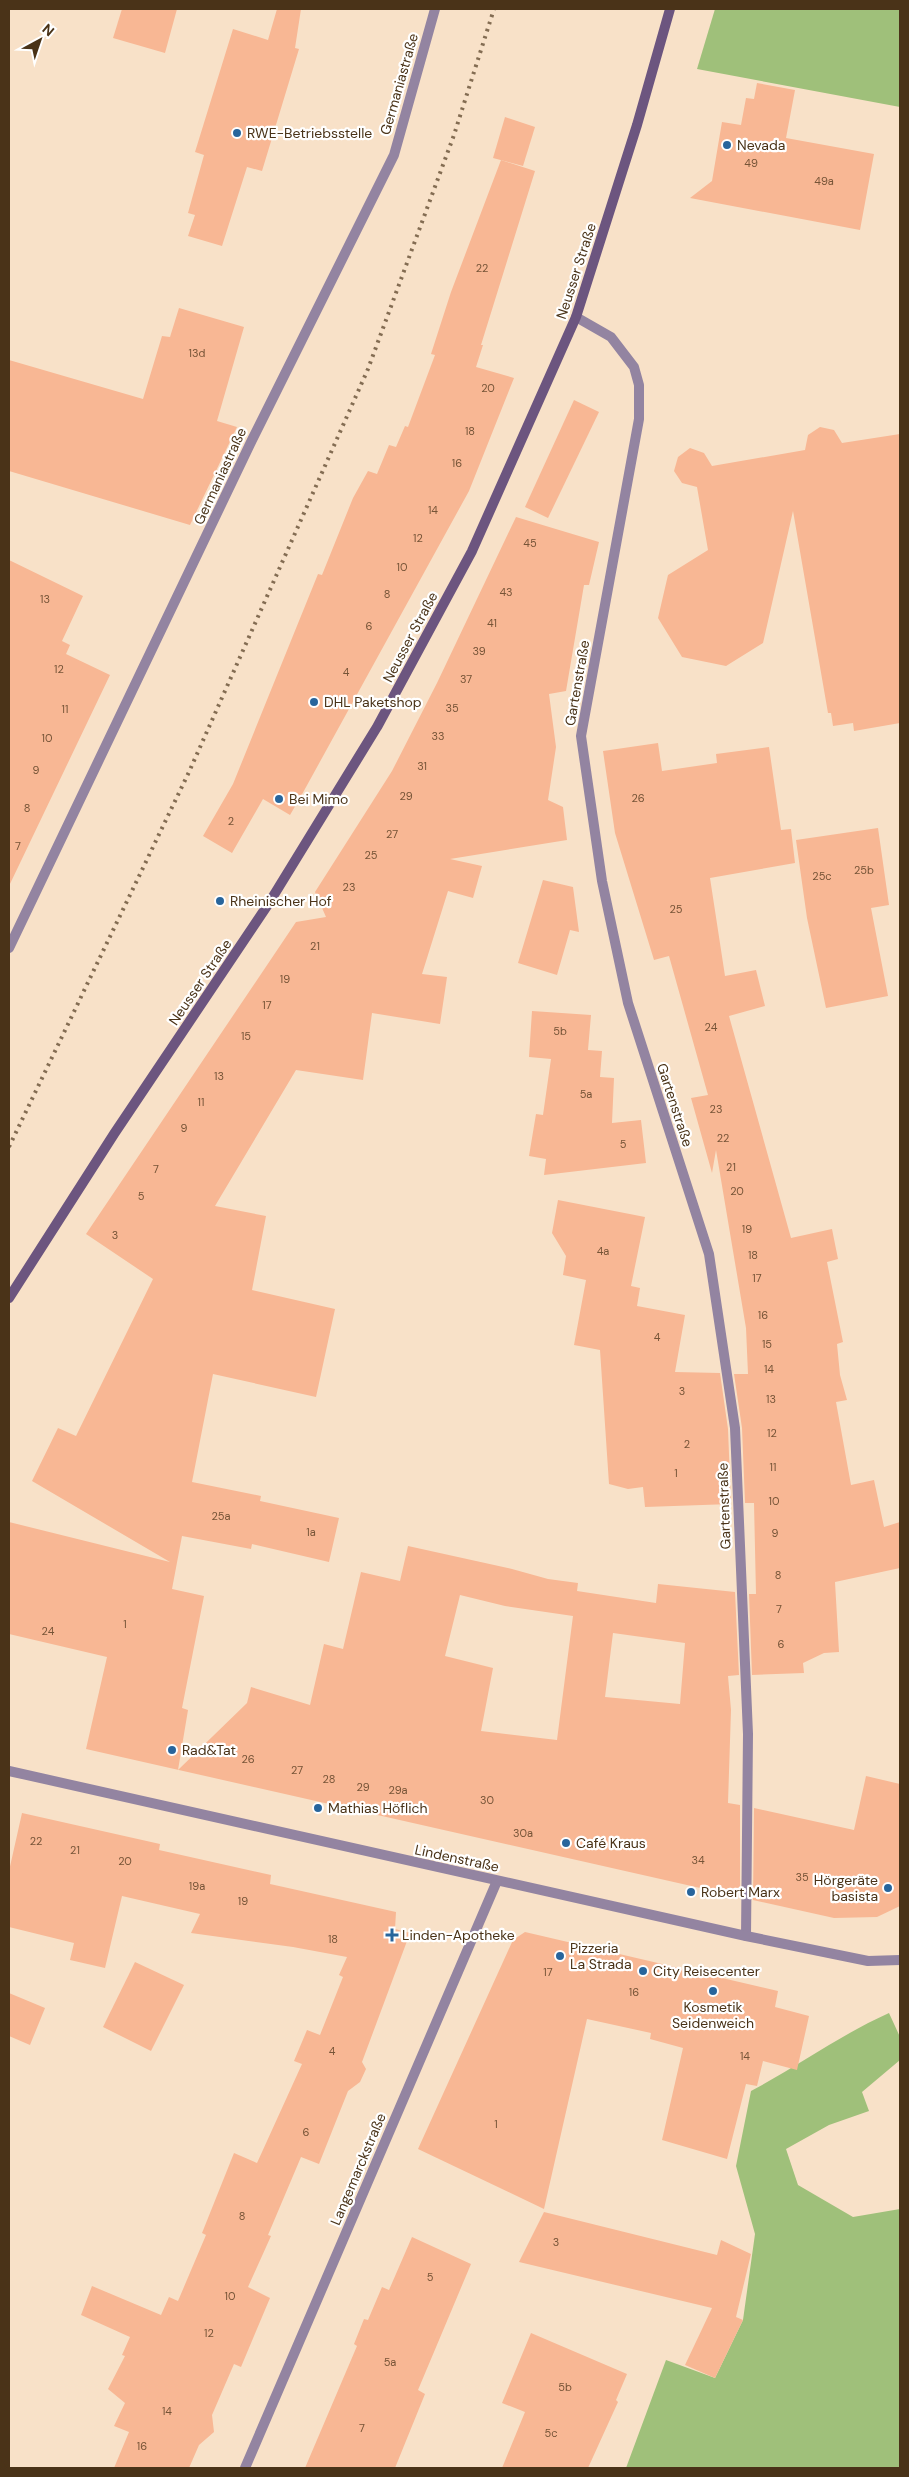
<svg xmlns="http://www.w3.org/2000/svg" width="909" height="2477" font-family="'DM Sans',sans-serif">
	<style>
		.green { fill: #9fc07a }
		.building { fill: #f8b794; fill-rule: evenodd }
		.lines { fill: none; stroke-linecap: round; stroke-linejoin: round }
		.street { stroke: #9384a1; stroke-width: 10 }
		.secondary { stroke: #6c557f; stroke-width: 10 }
		.rail { stroke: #836c52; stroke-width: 4; stroke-dasharray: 2.5 5; stroke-linecap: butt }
		.poi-dot { fill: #28659c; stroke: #fff; stroke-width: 2 }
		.labels { text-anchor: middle; stroke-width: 4.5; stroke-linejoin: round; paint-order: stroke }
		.number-label { font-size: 11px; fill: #765437 }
		.street-label { font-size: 14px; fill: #4a3318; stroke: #fff }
		.poi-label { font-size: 14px; fill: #4a3318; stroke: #fff; text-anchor: start }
	</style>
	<rect width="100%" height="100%" fill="#f8e1c8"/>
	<g class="green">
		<path d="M 715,9 L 900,9 L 900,107 L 697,69 Z"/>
		<path d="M 889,2013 L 900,2037 L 900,2060 L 862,2092 L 869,2111 L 829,2125 L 786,2149 L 798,2185 L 853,2217 L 900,2209 L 900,2468 L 626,2468 L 666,2360 L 715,2378 L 743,2320 L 755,2234 L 736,2166 L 751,2091 C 798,2066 840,2035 889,2013 Z"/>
	</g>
	<g class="building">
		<path d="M 122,9 L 177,9 L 165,53 L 113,38 Z"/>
		<path d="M 277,9 L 301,9 L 295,48 L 299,49 L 262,171 L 247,167 L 222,246 L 188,236 L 195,215 L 188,213 L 204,155 L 195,152 L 233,29 L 268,40 Z"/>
		<path d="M 757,83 L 795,90 L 786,138 L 874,154 L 860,230 L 690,198 L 712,181 L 722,122 L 741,125 L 746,98 L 754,99 Z"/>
		<path d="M 505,117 L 535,127 L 523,166 L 493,158 Z"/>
		<path d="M 501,160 L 535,171 L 481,345 L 483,345 L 476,367 L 514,378 L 469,491 L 300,798 L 290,815 L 263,799 L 232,853 L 203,836 L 233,784 L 318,574 L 322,575 L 353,498 L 368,471 L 377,474 L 389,445 L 396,447 L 405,426 L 408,427 L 435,355 L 431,354 L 451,292 Z"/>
		<path d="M 179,308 L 244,327 L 217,421 L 237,427 L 190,525 L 9,471 L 9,360 L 143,399 L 162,336 L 170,337 Z"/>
		<path d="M 574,400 L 599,412 L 548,518 L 525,507 Z"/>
		<path d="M 820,427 L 834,430 L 842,443 L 900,434 L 900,723 L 854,731 L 853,723 L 833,726 L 831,713 L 828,713 L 793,511 L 763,643 L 726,666 L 682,657 L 658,618 L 668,575 L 708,550 L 697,487 L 682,483 L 674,471 L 678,457 L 690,448 L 704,453 L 712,466 L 805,450 L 808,435 Z"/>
		<path d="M 516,517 L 599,542 L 589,585 L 584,585 L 566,691 L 549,694 L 556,747 L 548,800 L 563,807 L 567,840 L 450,859 L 482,866 L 473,898 L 448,891 L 422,974 L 447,977 L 440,1024 L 372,1013 L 363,1080 L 296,1070 L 215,1206 L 266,1216 L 252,1290 L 335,1309 L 316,1397 L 213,1374 L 192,1482 L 261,1496 L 260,1501 L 339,1518 L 329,1562 L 252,1544 L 251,1549 L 182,1536 L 172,1589 L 204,1596 L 182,1708 L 188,1710 L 178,1770 L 247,1703 L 251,1687 L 310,1705 L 324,1644 L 343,1649 L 361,1572 L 400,1581 L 408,1546 L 512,1569 L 548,1579 L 578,1583 L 577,1591 L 656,1603 L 658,1584 L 735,1592 L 739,1675 L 728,1676 L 731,1710 L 728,1803 L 740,1805 L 740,1897 L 86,1749 L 107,1657 L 9,1634 L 9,1522 L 170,1562 L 32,1481 L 58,1428 L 76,1436 L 153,1279 L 86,1234 L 296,922 L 326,917 L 315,892 L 392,771 L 437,683 ZM 460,1595 L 505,1606 L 573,1616 L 557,1740 L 481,1731 L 493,1668 L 445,1656 ZM 613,1633 L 685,1643 L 680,1704 L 605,1697 Z"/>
		<path d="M 9,560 L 83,596 L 62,641 L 70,645 L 66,654 L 110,675 L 9,886 Z"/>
		<path d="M 658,743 L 662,771 L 717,763 L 716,754 L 769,747 L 781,830 L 791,829 L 795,863 L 710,878 L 725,976 L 756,970 L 765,1006 L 729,1016 L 791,1238 L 832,1229 L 838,1259 L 827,1262 L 843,1342 L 837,1344 L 840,1375 L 847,1400 L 836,1402 L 851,1485 L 874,1480 L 884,1527 L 900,1522 L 900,1568 L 835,1582 L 839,1652 L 824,1653 L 803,1663 L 804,1673 L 752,1675 L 749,1594 L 756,1594 L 754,1503 L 745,1503 L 742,1428 L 734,1374 L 748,1374 L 746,1328 L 716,1150 L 712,1173 L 691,1098 L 708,1095 L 669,956 L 654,960 L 615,833 L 603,751 Z"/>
		<path d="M 878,828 L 889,905 L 871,908 L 888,996 L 826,1008 L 807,918 L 796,840 Z"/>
		<path d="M 543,880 L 573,887 L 579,932 L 570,930 L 557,975 L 518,963 Z"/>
		<path d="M 532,1011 L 591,1015 L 588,1050 L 602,1051 L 600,1077 L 614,1078 L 612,1123 L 641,1120 L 646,1163 L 544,1175 L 546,1159 L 529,1156 L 536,1114 L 543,1115 L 551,1059 L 529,1057 Z"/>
		<path d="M 558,1200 L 645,1217 L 631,1286 L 640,1288 L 637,1306 L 685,1315 L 675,1372 L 720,1373 L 728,1429 L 731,1504 L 645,1507 L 643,1487 L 628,1489 L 609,1484 L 600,1350 L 574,1345 L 586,1280 L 563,1275 L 566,1256 L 552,1233 Z"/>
		<path d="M 866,1776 L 900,1784 L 900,1906 L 877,1917 L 834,1918 L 753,1900 L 754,1808 L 854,1830 Z"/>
		<path d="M 22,1813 L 160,1844 L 159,1850 L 271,1875 L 270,1884 L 396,1912 L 395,1929 L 410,1933 L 362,2062 L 366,2069 L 360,2082 L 348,2091 L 319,2164 L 301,2157 L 268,2235 L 271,2236 L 248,2287 L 270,2298 L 241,2367 L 234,2364 L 212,2415 L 214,2432 L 199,2445 L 189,2468 L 114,2468 L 129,2432 L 114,2426 L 125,2403 L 108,2389 L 125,2356 L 122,2355 L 130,2337 L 81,2315 L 92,2286 L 161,2315 L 169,2297 L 178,2301 L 206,2235 L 202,2233 L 234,2153 L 257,2163 L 302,2064 L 294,2061 L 307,2030 L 320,2035 L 343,1977 L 339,1975 L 347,1957 L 293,1947 L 191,1933 L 200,1914 L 122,1896 L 105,1968 L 70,1960 L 74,1943 L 9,1927 L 9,1871 Z"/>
		<path d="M 525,1932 L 778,1991 L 775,2007 L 809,2016 L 797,2070 L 763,2061 L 757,2086 L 746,2084 L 727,2159 L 662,2140 L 683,2048 L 650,2039 L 651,2033 L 587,2019 L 544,2209 L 418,2149 L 513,1940 Z"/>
		<path d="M 135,1962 L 184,1985 L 151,2051 L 103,2027 Z"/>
		<path d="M 9,1993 L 45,2008 L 30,2045 L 9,2036 Z"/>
		<path d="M 544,2212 L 717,2255 L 721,2240 L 751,2254 L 736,2317 L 743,2320 L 715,2378 L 685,2365 L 712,2308 L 519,2262 Z"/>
		<path d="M 412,2237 L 471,2264 L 418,2390 L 425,2394 L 395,2468 L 305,2468 L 357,2346 L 354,2344 L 364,2319 L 368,2320 L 382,2287 L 389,2290 Z"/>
		<path d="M 531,2333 L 627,2374 L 616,2400 L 618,2402 L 588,2468 L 502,2468 L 525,2412 L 502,2403 Z"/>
	</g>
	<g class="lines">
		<g class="street">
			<path d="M 576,317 L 611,337 L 634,367 L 639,385 L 639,419 L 581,736 L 602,881 L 628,1003 L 709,1254 L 735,1428 L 748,1734 L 746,1936"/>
			<path d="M 9,948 L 252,440 L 394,155 L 435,9"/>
			<path d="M 9,1771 L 746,1936 L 868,1961 L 900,1960"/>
			<path d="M 245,2468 L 497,1881"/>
		</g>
		<path class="secondary" d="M 9,1298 L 114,1134 L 269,903 L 377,727 L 472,551 L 576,317 L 637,125 L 670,9"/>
		<path class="rail" d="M 9,1147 L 189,772 L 368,369 L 454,135 L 494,9"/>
	</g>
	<g class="poi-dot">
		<circle cx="237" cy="133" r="5"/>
		<circle cx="727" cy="145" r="5"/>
		<circle cx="314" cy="702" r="5"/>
		<circle cx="279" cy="799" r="5"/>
		<circle cx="220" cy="901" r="5"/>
		<circle cx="172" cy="1750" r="5"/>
		<circle cx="318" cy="1808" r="5"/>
		<circle cx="566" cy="1843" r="5"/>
		<circle cx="888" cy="1888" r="5"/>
		<circle cx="691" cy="1892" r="5"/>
		<path d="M389.5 1927.5h5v5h5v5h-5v5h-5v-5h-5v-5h5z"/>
		<circle cx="560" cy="1956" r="5"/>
		<circle cx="643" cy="1971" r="5"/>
		<circle cx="713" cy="1991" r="5"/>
	</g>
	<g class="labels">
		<g class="number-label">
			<text x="751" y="167">49</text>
			<text x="824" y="185">49a</text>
			<text x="482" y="272">22</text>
			<text x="197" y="357">13d</text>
			<text x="488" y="392">20</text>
			<text x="470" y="435">18</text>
			<text x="457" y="467">16</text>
			<text x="433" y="514">14</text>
			<text x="418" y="542">12</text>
			<text x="530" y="547">45</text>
			<text x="402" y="571">10</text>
			<text x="506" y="596">43</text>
			<text x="387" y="598">8</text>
			<text x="45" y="603">13</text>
			<text x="492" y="627">41</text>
			<text x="369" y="630">6</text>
			<text x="479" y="655">39</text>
			<text x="59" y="673">12</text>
			<text x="346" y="676">4</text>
			<text x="466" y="683">37</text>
			<text x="452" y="712">35</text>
			<text x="65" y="713">11</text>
			<text x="438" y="740">33</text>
			<text x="47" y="742">10</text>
			<text x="422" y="770">31</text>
			<text x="36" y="774">9</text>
			<text x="406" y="800">29</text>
			<text x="638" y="802">26</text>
			<text x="27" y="812">8</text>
			<text x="231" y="825">2</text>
			<text x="392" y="838">27</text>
			<text x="18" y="850">7</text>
			<text x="371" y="859">25</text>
			<text x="864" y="874">25b</text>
			<text x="822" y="880">25c</text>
			<text x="349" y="891">23</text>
			<text x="676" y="913">25</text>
			<text x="315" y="950">21</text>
			<text x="285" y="983">19</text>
			<text x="267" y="1009">17</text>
			<text x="711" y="1031">24</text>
			<text x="560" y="1035">5b</text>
			<text x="246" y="1040">15</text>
			<text x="219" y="1080">13</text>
			<text x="586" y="1098">5a</text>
			<text x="201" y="1106">11</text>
			<text x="716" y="1113">23</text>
			<text x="184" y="1132">9</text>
			<text x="723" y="1142">22</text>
			<text x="623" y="1148">5</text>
			<text x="731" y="1171">21</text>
			<text x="156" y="1173">7</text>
			<text x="737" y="1195">20</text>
			<text x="141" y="1200">5</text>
			<text x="747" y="1233">19</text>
			<text x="115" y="1239">3</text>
			<text x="603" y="1255">4a</text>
			<text x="753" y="1259">18</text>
			<text x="757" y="1282">17</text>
			<text x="763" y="1319">16</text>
			<text x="657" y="1341">4</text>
			<text x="767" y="1348">15</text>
			<text x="769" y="1373">14</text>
			<text x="682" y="1395">3</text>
			<text x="771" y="1403">13</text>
			<text x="772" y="1437">12</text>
			<text x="687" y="1448">2</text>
			<text x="773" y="1471">11</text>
			<text x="676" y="1477">1</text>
			<text x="774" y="1505">10</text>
			<text x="221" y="1520">25a</text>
			<text x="311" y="1536">1a</text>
			<text x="775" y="1537">9</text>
			<text x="778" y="1579">8</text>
			<text x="779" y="1613">7</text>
			<text x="125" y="1628">1</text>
			<text x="48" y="1635">24</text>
			<text x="781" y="1648">6</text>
			<text x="248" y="1763">26</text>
			<text x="297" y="1774">27</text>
			<text x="329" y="1783">28</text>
			<text x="363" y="1791">29</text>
			<text x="398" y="1794">29a</text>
			<text x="487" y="1804">30</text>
			<text x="523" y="1837">30a</text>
			<text x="36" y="1845">22</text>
			<text x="75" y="1854">21</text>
			<text x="698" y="1864">34</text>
			<text x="125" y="1865">20</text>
			<text x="802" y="1881">35</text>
			<text x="197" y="1890">19a</text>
			<text x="243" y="1905">19</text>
			<text x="333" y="1943">18</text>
			<text x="548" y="1976">17</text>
			<text x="634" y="1996">16</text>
			<text x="332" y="2055">4</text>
			<text x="745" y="2060">14</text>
			<text x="496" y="2128">1</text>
			<text x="306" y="2136">6</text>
			<text x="242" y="2220">8</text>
			<text x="556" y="2246">3</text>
			<text x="430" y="2281">5</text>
			<text x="230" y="2300">10</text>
			<text x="209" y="2337">12</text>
			<text x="390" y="2366">5a</text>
			<text x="565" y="2391">5b</text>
			<text x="167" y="2415">14</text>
			<text x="362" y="2432">7</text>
			<text x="551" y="2437">5c</text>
			<text x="142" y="2450">16</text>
		</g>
		<g class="street-label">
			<text transform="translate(399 84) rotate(-74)" y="5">Germaniastraße</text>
			<text transform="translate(576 271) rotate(-72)" y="5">Neusser Straße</text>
			<text transform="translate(220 476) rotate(-65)" y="5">Germaniastraße</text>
			<text transform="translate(410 637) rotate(-62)" y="5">Neusser Straße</text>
			<text transform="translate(577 683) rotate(-80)" y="5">Gartenstraße</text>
			<text transform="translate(200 982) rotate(-56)" y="5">Neusser Straße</text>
			<text transform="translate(675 1105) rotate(72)" y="5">Gartenstraße</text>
			<text transform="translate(724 1506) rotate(-92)" y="5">Gartenstraße</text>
			<text transform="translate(457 1858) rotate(12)" y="5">Lindenstraße</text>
			<text transform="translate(358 2169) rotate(-67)" y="5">Langemarckstraße</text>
		</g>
		<g class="poi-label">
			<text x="247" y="138">RWE-Betriebsstelle</text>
			<text x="737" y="150">Nevada</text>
			<text x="324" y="707">DHL Paketshop</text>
			<text x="289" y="804">Bei Mimo</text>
			<text x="230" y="906">Rheinischer Hof</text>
			<text x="182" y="1755">Rad&amp;Tat</text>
			<text x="328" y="1813">Mathias Höflich</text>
			<text x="576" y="1848">Café Kraus</text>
			<text x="878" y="1885" text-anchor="end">Hörgeräte<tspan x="878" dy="16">basista</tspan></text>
			<text x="701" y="1897">Robert Marx</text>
			<text x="402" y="1940">Linden-Apotheke</text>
			<text x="570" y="1953">Pizzeria<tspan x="570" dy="16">La Strada</tspan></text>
			<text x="653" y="1976">City Reisecenter</text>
			<text x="713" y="2012" text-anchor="middle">Kosmetik<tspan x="713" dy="16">Seidenweich</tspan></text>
		</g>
	</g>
	<rect width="909" height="2477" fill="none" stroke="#4a3318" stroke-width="20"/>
	<g transform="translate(40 40) rotate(40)" stroke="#ffffff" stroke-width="4" paint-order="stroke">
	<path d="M0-4L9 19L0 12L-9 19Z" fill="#4a3318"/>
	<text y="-8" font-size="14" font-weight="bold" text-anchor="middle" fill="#4a3318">N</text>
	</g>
</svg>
